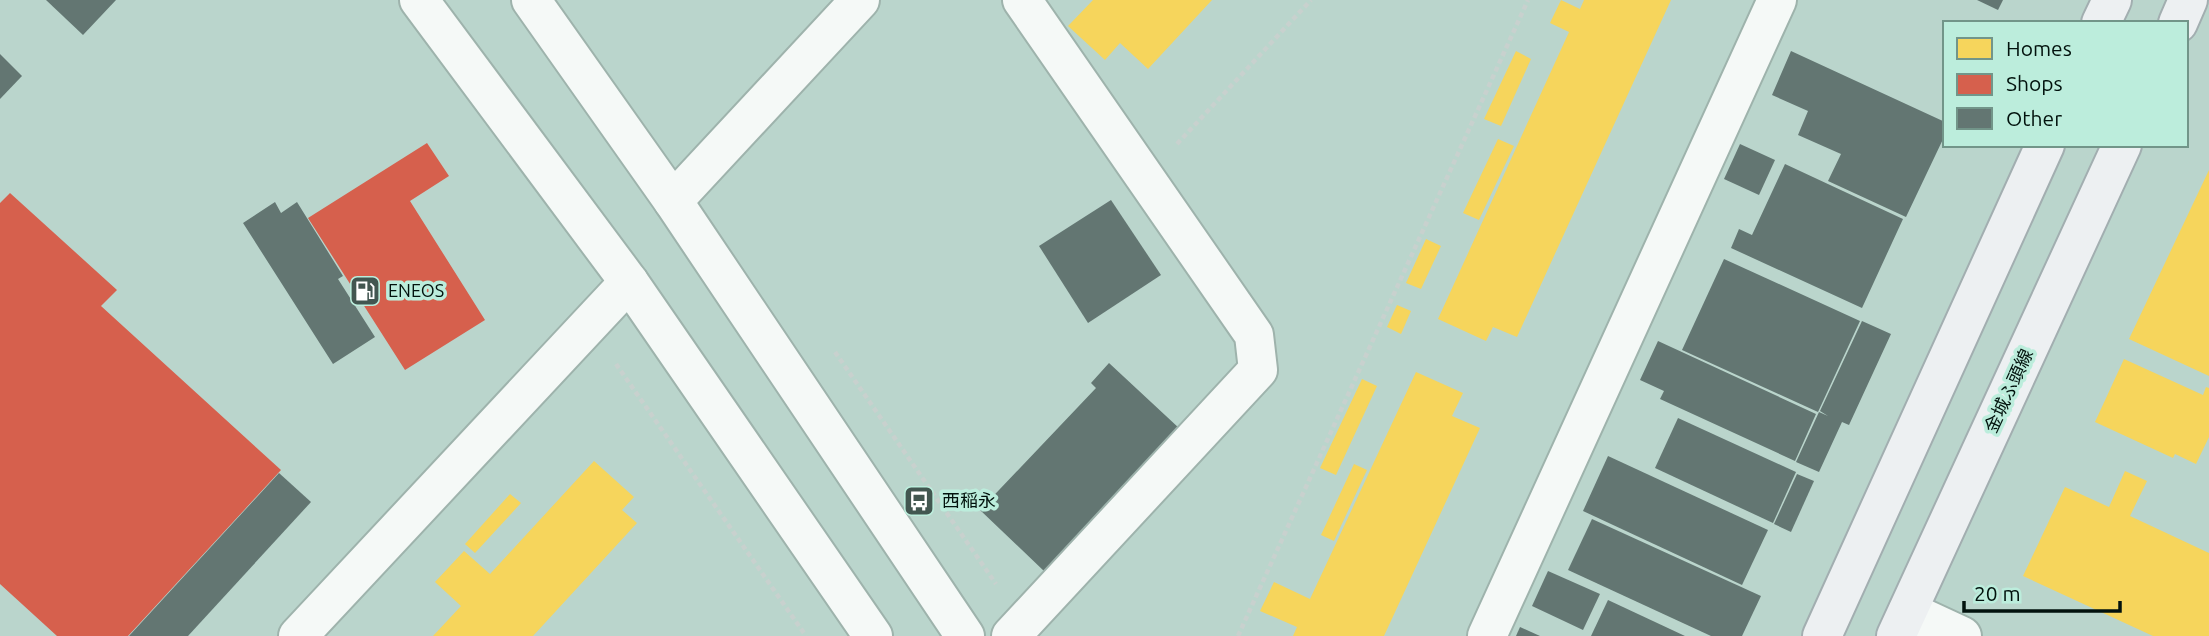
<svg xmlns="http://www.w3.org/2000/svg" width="2209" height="636" font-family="Ubuntu,'Noto Sans JP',sans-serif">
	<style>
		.homes { fill: #f6d55c }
		.shops { fill: #d6604d }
		.building { fill: #637672 }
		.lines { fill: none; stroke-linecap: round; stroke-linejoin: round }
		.minor-casing { stroke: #9eb3ac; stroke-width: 42 }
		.tertiary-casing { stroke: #9eb3ac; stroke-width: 42 }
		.primary-casing { stroke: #a2aeb0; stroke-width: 42 }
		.path { stroke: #c8d1ce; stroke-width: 4.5; stroke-dasharray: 5 3.5; stroke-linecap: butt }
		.minor { stroke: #f5f9f7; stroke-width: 38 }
		.tertiary { stroke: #f5f9f7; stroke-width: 38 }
		.primary { stroke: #edf0f2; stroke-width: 38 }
		.labels { text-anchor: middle; stroke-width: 7; stroke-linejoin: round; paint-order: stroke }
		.poi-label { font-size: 18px; fill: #02120d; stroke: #bceddc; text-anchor: start }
		.street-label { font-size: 18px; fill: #02120d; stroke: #bceddc }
	</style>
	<rect width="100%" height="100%" fill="#bad5cc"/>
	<g class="homes">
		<path d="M 1093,0 L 1212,0 L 1148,69 L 1120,43 L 1105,60 L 1068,26 Z"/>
		<path d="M 1561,0 L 1580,9 L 1584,0 L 1671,0 L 1517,337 L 1493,327 L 1486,341 L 1438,319 L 1569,32 L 1550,23 Z"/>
		<path d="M 1516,51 L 1531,59 L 1501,126 L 1484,119 Z"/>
		<path d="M 1498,139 L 1514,146 L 1479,220 L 1463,213 Z"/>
		<path d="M 2209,170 L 2209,376 L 2129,339 Z"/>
		<path d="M 1426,239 L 1441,246 L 1421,289 L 1406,283 Z"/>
		<path d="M 1397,305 L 1411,311 L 1401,334 L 1387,327 Z"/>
		<path d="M 2124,359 L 2203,395 L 2206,387 L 2209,388 L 2209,437 L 2196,464 L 2175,454 L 2173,458 L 2095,422 Z"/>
		<path d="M 1416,372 L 1463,393 L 1452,416 L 1480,428 L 1384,636 L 1293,636 L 1297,627 L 1260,611 L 1274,582 L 1310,599 Z"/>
		<path d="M 1362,379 L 1377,386 L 1336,475 L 1320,468 Z"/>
		<path d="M 594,461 L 634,497 L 622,510 L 637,523 L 533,636 L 433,636 L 461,606 L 435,582 L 464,551 L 490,574 Z"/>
		<path d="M 1354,464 L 1367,470 L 1334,541 L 1321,535 Z"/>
		<path d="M 2125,471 L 2147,481 L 2130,516 L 2209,553 L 2209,636 L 2153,636 L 2023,576 L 2065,487 L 2109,507 Z"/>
		<path d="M 510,494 L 521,503 L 475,553 L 465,544 Z"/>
	</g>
	<g class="shops">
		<path d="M 427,143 L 449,176 L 410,201 L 485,320 L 405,370 L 308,218 Z"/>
		<path d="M 10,193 L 117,290 L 101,306 L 281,470 L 128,636 L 57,636 L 0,584 L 0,203 Z"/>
	</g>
	<g class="building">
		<path d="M 46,0 L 116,0 L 83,35 Z"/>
		<path d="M 1977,0 L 2003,0 L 1998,10 Z"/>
		<path d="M 1791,51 L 1945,122 L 1945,135 L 1906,217 L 1828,181 L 1841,154 L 1798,135 L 1808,111 L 1772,95 Z"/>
		<path d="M 0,54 L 22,76 L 0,99 Z"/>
		<path d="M 1740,144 L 1775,160 L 1759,195 L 1724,179 Z"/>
		<path d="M 1785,164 L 1903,219 L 1862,308 L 1731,248 L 1739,229 L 1752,235 Z"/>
		<path d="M 1111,200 L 1161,275 L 1088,323 L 1039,246 Z"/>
		<path d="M 275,202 L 281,213 L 297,202 L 343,276 L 338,279 L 375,337 L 333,364 L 243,223 Z"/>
		<path d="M 1724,259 L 1860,321 L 1818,412 L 1682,350 Z"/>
		<path d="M 1862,321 L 1891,334 L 1849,425 L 1842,422 L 1819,472 L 1796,462 L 1819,412 L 1828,416 L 1820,411 Z"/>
		<path d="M 1658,341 L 1816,414 L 1795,461 L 1660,399 L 1664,391 L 1640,380 Z"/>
		<path d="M 1109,363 L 1180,429 L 1045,572 L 980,510 L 1096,388 L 1091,383 Z"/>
		<path d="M 1678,418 L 1796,472 L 1773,523 L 1655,468 Z"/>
		<path d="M 1608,456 L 1768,530 L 1742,585 L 1583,511 Z"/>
		<path d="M 279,473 L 311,502 L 188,636 L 129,636 Z"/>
		<path d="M 1797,474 L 1814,481 L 1791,532 L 1774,524 Z"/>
		<path d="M 1592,519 L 1761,596 L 1742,636 L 1711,636 L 1568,570 Z"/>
		<path d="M 1548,571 L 1600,594 L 1583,630 L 1532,606 Z"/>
		<path d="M 1608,600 L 1685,636 L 1591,636 Z"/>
		<path d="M 1520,627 L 1540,636 L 1516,636 Z"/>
	</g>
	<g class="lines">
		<g class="minor-casing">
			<g id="minor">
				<path d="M 673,201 L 860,0"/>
				<path d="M 1908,611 L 1962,636"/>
				<path d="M 298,636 L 629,282"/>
				<path d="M 1011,636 L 1258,370 L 1254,335 L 1022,0"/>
				<path d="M 1487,636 L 1777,0"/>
			</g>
		</g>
		<g class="tertiary-casing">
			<g id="tertiary">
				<path d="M 419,0 L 629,282 L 873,636"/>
				<path d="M 531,0 L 673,201 L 965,636"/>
			</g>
		</g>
		<g class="primary-casing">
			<g id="primary">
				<path d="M 2101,23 L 2112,0"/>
				<path d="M 2178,23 L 2188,0"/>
				<path d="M 1822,636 L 2045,145"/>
				<path d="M 1896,636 L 2122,145"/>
			</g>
		</g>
		<g class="path">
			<path d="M 1177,144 L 1311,0"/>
			<path d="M 835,352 L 996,584"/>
			<path d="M 616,364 L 806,636"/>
			<path d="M 1238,636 L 1528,0"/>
		</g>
		<use href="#minor" class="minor"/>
		<use href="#tertiary" class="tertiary"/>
		<use href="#primary" class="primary"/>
	</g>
	<defs>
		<g id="fuel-square" transform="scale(1.575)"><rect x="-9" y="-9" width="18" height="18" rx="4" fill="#425650" stroke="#bceddc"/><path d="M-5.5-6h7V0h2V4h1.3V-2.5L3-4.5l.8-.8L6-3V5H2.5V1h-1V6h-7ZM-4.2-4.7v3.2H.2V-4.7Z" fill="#fff"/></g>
		<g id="bus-square" transform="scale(1.575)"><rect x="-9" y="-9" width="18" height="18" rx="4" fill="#425650" stroke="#bceddc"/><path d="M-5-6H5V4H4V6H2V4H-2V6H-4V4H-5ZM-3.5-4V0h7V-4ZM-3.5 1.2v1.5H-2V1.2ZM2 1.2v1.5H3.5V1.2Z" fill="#fff"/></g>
	</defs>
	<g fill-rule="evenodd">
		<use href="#fuel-square" x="365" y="291"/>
		<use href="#bus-square" x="919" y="501"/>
	</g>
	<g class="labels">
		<g class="poi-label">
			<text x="388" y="297">ENEOS</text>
			<text x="942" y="507">西稲永</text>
		</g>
		<g class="street-label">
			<text transform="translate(2009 391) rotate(-65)" y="6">金城ふ頭線</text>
		</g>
	</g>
	<rect x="1943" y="21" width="245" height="126" fill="#bceddc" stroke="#729589" stroke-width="2"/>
	<rect x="1957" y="38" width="35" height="21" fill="#f6d55c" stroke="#729589" stroke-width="2"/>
	<text x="2006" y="56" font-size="21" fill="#02120d">Homes</text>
	<rect x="1957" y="74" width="35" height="21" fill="#d6604d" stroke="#729589" stroke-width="2"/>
	<text x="2006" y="91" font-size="21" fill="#02120d">Shops</text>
	<rect x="1957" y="108" width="35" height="21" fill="#637672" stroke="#729589" stroke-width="2"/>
	<text x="2006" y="126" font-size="21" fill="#02120d">Other</text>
	<path d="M1964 601v10h156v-10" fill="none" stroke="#02120d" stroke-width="3.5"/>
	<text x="1974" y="601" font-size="21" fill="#02120d" stroke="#bceddc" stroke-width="5" paint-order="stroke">20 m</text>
</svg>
